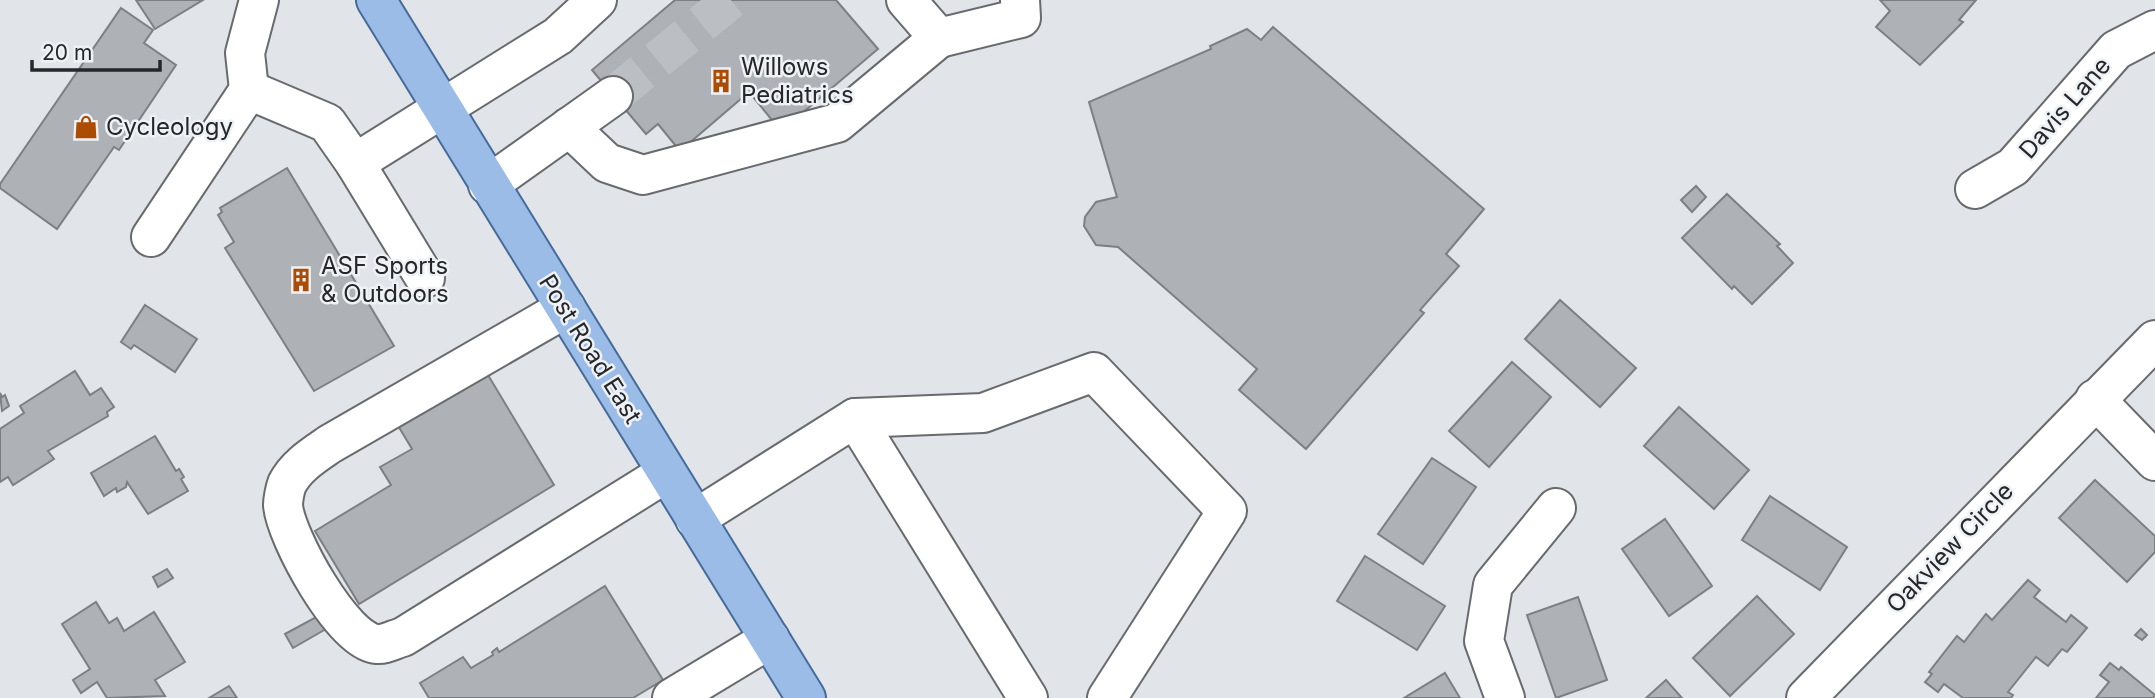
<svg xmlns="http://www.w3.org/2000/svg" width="2155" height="698" font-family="Inter,sans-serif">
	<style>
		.building { fill: #aeb1b5; stroke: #7c7f83; stroke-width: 2 }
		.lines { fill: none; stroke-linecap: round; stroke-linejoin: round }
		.minor-tunnel { stroke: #bbbec2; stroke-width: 38; stroke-dasharray: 38 19; stroke-linecap: butt }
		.minor-casing { stroke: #686a6e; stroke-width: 42 }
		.major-casing { stroke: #466b9a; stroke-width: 42 }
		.minor { stroke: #fff; stroke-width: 38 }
		.major { stroke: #9bbce7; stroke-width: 38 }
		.labels { text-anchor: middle; stroke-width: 5; stroke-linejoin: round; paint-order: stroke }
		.poi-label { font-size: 24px; fill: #252728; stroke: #eef1f5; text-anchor: start }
		.street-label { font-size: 24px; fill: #252728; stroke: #eef1f5 }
	</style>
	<rect width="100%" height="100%" fill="#e1e4e8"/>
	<g class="building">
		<path d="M 136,0 L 203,0 L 155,29 Z"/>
		<path d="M 675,0 L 836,0 L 878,49 L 781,131 L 749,92 L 680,151 L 658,124 L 646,134 L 592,70 Z"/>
		<path d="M 1976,0 L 1959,20 L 1963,22 L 1920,65 L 1876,27 L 1890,11 L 1880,0 Z"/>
		<path d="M 121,8 L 153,30 L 144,43 L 176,65 L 119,150 L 114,147 L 57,229 L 0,188 L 0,184 Z"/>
		<path d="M 1273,27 L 1484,209 L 1446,254 L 1459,266 L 1420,310 L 1424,313 L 1306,449 L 1239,390 L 1257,369 L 1118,247 L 1096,245 L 1084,226 L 1085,217 L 1096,202 L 1117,197 L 1089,102 L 1211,49 L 1210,46 L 1247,29 L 1261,40 Z"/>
		<path d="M 287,168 L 394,346 L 314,391 L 225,248 L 234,242 L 218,215 L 222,212 L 220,208 Z"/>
		<path d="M 1696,186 L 1706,197 L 1692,212 L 1681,200 Z"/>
		<path d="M 1727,194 L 1780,244 L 1777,246 L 1793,263 L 1752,304 L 1734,286 L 1732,289 L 1682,238 Z"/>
		<path d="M 1560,300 L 1636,368 L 1600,407 L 1525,339 Z"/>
		<path d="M 145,305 L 197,339 L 175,372 L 134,345 L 131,349 L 121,342 Z"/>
		<path d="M 1512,362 L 1551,397 L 1489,467 L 1449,431 Z"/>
		<path d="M 482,365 L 554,485 L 359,604 L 315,531 L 391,485 L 380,467 L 412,449 L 394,419 Z"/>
		<path d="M 75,371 L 90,395 L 101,388 L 114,407 L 107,412 L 108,416 L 48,451 L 54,459 L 13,485 L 8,477 L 0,482 L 0,429 L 24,413 L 20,406 Z"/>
		<path d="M 0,393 L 2,397 L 5,395 L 9,406 L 2,411 Z"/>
		<path d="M 1679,407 L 1749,470 L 1714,509 L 1644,446 Z"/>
		<path d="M 155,436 L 176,471 L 179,469 L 184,477 L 181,479 L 188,491 L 148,514 L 127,482 L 126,487 L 117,492 L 116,488 L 104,496 L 91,473 Z"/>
		<path d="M 1432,458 L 1476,487 L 1423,564 L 1378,534 Z"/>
		<path d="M 2095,480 L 2155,536 L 2155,552 L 2127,582 L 2059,518 Z"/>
		<path d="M 1770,496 L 1847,547 L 1820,590 L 1742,540 Z"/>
		<path d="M 1665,519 L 1712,586 L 1669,616 L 1622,549 Z"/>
		<path d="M 1365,556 L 1445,606 L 1417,650 L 1337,601 Z"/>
		<path d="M 167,569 L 173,578 L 158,587 L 153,577 Z"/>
		<path d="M 2028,580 L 2040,590 L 2034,597 L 2066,622 L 2071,615 L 2087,628 L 2067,652 L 2062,649 L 2048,666 L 2036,657 L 2008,692 L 2013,695 L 2011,698 L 1963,698 L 1944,684 L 1938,692 L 1925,682 L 1932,674 L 1929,672 L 1957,636 L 1964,642 L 1986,614 L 1992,620 Z"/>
		<path d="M 605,586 L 663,680 L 633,698 L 429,698 L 420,683 L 463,657 L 471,668 L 493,655 L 492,652 L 497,648 L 499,652 Z"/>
		<path d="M 1757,596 L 1794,634 L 1730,696 L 1693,658 Z"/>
		<path d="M 1578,597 L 1607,680 L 1556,698 L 1527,615 Z"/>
		<path d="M 96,602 L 109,623 L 117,618 L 124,631 L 154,612 L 185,662 L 155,680 L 165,696 L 107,698 L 97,682 L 81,693 L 73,680 L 90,669 L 62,624 Z"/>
		<path d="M 318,616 L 326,629 L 293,648 L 285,634 Z"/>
		<path d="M 2141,629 L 2147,635 L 2142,640 L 2135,635 Z"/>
		<path d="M 2110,663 L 2119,670 L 2121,667 L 2155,695 L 2153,698 L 2096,698 L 2109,682 L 2100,675 Z"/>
		<path d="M 1445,673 L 1460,698 L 1404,698 Z"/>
		<path d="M 1666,680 L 1682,698 L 1646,698 Z"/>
		<path d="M 229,686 L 237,698 L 209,698 Z"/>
	</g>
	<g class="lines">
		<path class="minor-tunnel" d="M 613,96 L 731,0"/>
		<g class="minor-casing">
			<g id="minor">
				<path d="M 939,38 L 1021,18 L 1020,0"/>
				<path d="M 249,90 L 327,123 L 355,163 L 425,278"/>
				<path d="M 569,127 L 607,163 L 643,175 L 837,123 L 939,38 L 906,0"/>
				<path d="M 355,163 L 558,36 L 597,0"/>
				<path d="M 488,185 L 613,96"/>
				<path d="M 1975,189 L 2013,167 L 2116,50 L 2155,30"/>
				<path d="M 151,237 L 249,90 L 245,53 L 259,0"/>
				<path d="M 566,308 L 330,444 C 314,455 296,466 287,484 C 285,489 283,500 283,505 C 285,536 343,642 377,644 C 384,645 395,639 403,637 L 666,473"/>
				<path d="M 2095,399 L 2155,461"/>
				<path d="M 855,418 L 983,413 L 1094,372 L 1227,511 L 1107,698"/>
				<path d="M 695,519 L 855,418 L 1028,698"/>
				<path d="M 672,698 L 770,639"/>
				<path d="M 1505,698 L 1484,641 L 1493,585 L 1556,508"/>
				<path d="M 1806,698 L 2155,340"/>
			</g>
		</g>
		<g class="major-casing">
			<path id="major" d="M 376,0 L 806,698"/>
		</g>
		<use href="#minor" class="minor"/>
		<use href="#major" class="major"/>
	</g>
	<defs>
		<g id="building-bare" transform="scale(1.89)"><path d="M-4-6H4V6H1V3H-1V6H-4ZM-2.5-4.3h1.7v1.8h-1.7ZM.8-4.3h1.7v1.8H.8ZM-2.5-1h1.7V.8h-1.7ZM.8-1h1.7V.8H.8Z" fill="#ac4c02" stroke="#eef1f5" stroke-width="2.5" paint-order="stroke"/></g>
		<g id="shop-bare" transform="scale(1.89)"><path d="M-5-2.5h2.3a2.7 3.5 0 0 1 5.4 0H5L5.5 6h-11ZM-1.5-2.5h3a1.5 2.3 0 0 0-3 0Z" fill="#ac4c02" stroke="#eef1f5" stroke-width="2.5" paint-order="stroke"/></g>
	</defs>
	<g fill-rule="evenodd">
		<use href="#building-bare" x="721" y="81"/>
		<use href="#shop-bare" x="86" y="127"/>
		<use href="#building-bare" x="301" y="280"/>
	</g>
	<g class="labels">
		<g class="poi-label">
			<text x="741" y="75">Willows<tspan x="741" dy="28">Pediatrics</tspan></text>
			<text x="106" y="135">Cycleology</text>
			<text x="321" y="274">ASF Sports<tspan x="321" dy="28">&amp; Outdoors</tspan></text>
		</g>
		<g class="street-label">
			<text transform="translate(2065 108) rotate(-49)" y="8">Davis Lane</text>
			<text transform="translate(590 349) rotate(58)" y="8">Post Road East</text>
			<text transform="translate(1950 548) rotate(-46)" y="8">Oakview Circle</text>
		</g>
	</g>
	<path d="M32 60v10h128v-10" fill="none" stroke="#252728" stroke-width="3.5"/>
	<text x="42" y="60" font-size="21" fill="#252728" stroke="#eef1f5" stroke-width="5" paint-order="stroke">20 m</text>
</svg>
